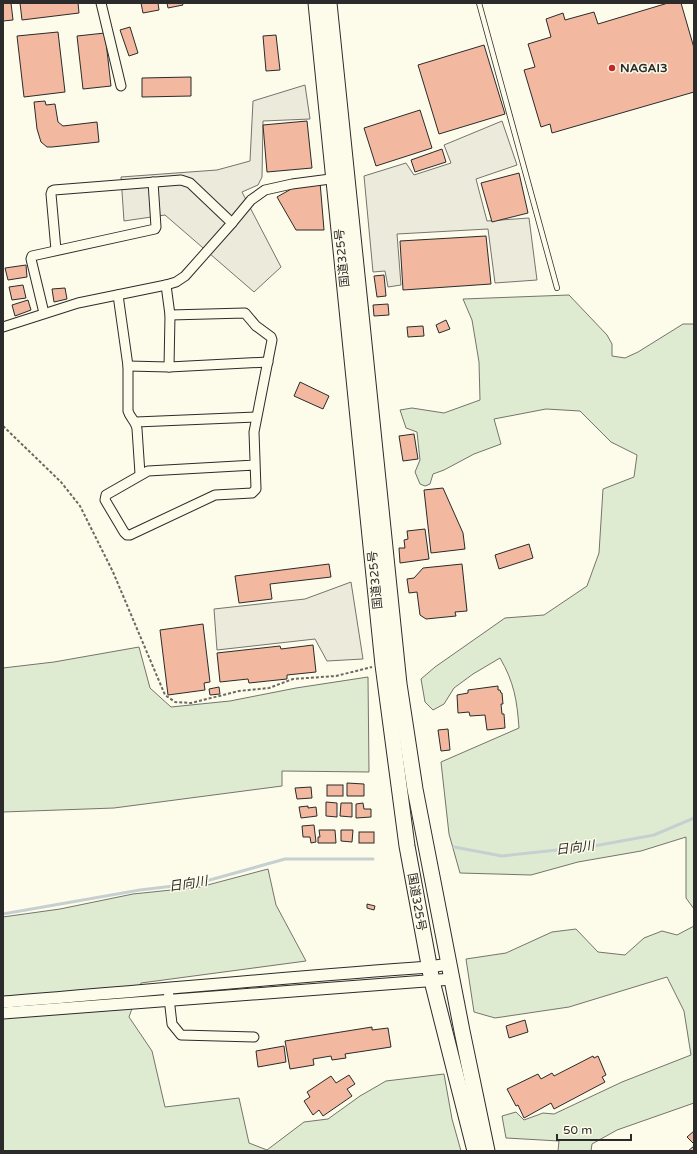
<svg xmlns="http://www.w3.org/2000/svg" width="697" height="1154" font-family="'Varela Round','Noto Sans JP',sans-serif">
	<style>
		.green { fill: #deebd1; stroke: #74746e }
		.parking { fill: #eceadb; stroke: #74746e }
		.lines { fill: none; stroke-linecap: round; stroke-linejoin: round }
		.stream { stroke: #c7d0d0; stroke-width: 3 }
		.building { fill: #f2b8a0; stroke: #2b2b2b }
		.service-casing { stroke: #2b2b2b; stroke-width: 6 }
		.minor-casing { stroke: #2b2b2b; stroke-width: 11 }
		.tertiary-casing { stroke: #2b2b2b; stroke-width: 13 }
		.trunk-casing { stroke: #2b2b2b; stroke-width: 17 }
		.path { stroke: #6a6964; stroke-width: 2; stroke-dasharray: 3 2; stroke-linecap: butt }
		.service { stroke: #fdfbea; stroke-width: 4.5 }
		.minor { stroke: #fdfbea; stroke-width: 9 }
		.tertiary { stroke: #fdfbea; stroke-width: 11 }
		.trunk { stroke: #fdfbea; stroke-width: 15 }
		.poi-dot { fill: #c62828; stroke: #fdfbea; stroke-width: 1.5 }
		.labels { text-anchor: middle; stroke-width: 3; stroke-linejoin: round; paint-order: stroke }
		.poi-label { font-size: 12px; font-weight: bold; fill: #2b2b2b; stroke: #fdfbea; text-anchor: start }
		.street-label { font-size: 12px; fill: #2b2b2b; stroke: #fdfbea }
		.water-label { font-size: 13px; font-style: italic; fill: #2b2b2b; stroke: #fdfbea }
	</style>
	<rect width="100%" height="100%" fill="#fdfbea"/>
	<g class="green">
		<path d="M 569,295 L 607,335 L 612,344 L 612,356 L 625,358 L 638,352 L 683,324 L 694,324 L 694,909 L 686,898 L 686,837 L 641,851 L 578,862 L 531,875 L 460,873 L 449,834 L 441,762 L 519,728 C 517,700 514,682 500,658 L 473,674 L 454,688 L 444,704 L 433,710 L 425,702 L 421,679 L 435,667 L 505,618 L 544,615 L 587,586 L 599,553 L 603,489 L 634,477 L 637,455 L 611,442 L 580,411 L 546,409 L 494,419 L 501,444 L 474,454 L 444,470 L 433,474 L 430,484 L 425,486 L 420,484 L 415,472 L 420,460 L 417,432 L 406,428 L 400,410 L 412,408 L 444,413 L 480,400 L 479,362 L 472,320 L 463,299 Z"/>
		<path d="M 139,647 L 150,688 L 171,707 L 230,701 L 296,688 L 368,677 L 369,772 L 282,771 L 282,786 L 114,808 L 3,812 L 3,668 L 54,662 Z"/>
		<path d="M 268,869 L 276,905 L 306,961 L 141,983 L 129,1017 L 152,1051 L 165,1107 L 239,1098 L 249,1143 L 267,1150 L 304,1122 L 328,1119 L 360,1096 L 386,1081 L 444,1074 L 452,1119 L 461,1151 L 3,1151 L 3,917 L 60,909 L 133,894 L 200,887 Z"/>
		<path d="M 694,926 L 694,1103 L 617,1130 L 592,1144 L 591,1151 L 558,1151 L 559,1141 L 506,1138 L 502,1116 L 516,1112 L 524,1120 L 543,1113 L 554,1114 L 622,1082 L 691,1055 L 684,1011 L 667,977 L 569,1007 L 495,1018 L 474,1012 L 466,959 L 506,953 L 552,932 L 576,929 L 598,952 L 625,955 L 644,938 L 662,931 L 677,935 Z"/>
	</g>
	<g class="parking">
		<path d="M 305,85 L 310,119 L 263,121 L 262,177 L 258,185 L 242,192 L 281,267 L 254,292 L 165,215 L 124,221 L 121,177 L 217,170 L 250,161 L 253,101 Z"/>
		<path d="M 502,121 L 517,165 L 476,179 L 487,221 L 529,218 L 537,280 L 495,283 L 488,229 L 397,234 L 401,285 L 388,287 L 385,271 L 373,272 L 364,176 L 406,163 L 414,175 L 451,163 L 444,145 Z"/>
		<path d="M 351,582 L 363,659 L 327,661 L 315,639 L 217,650 L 214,609 L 305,599 Z"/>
	</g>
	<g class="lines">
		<g class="stream">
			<path d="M 454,847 L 502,856 L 594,846 L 654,835 L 694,818"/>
			<path d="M 3,914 L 140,890 L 199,883 L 285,859 L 373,859"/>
		</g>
	</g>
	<g class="building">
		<path d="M 3,3 L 11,3 L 13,20 L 3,21 Z"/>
		<path d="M 20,3 L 78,3 L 79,13 L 22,20 Z"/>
		<path d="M 141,3 L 158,3 L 159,10 L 143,13 Z"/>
		<path d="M 167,3 L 182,3 L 183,5 L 168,8 Z"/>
		<path d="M 668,3 L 681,3 L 694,48 L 694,92 L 552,133 L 550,124 L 541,127 L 524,70 L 535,67 L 528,44 L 551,37 L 546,19 L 563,13 L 565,20 L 594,12 L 598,24 Z"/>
		<path d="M 130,27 L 138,53 L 129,56 L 120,30 Z"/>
		<path d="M 58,32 L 65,92 L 24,97 L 17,36 Z"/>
		<path d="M 105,33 L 111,86 L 83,89 L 77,36 Z"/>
		<path d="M 276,35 L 280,70 L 266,71 L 263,36 Z"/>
		<path d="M 484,45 L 505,114 L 439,134 L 418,65 Z"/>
		<path d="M 191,77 L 191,96 L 142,97 L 142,78 Z"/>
		<path d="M 45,101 L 46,105 L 55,104 L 58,122 L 63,126 L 97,122 L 99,142 L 52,147 L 47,147 L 41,142 L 37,129 L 34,102 Z"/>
		<path d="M 420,110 L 432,148 L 376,166 L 364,128 Z"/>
		<path d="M 307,121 L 312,168 L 267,172 L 263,125 Z"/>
		<path d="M 442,149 L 446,162 L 415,172 L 411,160 Z"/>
		<path d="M 519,173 L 528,213 L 492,222 L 481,183 Z"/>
		<path d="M 320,182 L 324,230 L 296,230 L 277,197 L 293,188 Z"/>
		<path d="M 486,236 L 491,284 L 403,290 L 400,241 Z"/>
		<path d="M 26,265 L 27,277 L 8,280 L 5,268 Z"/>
		<path d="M 384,275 L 386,296 L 377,297 L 374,276 Z"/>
		<path d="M 23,285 L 26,298 L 12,300 L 9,287 Z"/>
		<path d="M 65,288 L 67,299 L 54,302 L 52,289 Z"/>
		<path d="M 28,300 L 31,310 L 15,316 L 12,305 Z"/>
		<path d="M 388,304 L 389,315 L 374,316 L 373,305 Z"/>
		<path d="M 446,320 L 450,329 L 439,333 L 436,325 Z"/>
		<path d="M 423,326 L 424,336 L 408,337 L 407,327 Z"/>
		<path d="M 300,382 L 329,396 L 323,409 L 294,396 Z"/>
		<path d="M 414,434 L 418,459 L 403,461 L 399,436 Z"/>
		<path d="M 443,488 L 463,533 L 465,549 L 431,553 L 424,490 Z"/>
		<path d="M 425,529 L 429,559 L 400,563 L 399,548 L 405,548 L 404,540 L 408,539 L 407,531 Z"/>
		<path d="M 529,544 L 533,558 L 499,569 L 495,555 Z"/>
		<path d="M 329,564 L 331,577 L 270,584 L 272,599 L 239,603 L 235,576 Z"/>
		<path d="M 462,564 L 467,611 L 455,612 L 456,616 L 426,619 L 420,615 L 417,592 L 409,593 L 407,579 L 414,578 L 423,568 Z"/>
		<path d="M 203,624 L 210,682 L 204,683 L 205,690 L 168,695 L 160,630 Z"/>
		<path d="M 313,645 L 316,672 L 287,675 L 287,679 L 249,683 L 248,679 L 220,682 L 217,653 L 280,646 L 281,649 Z"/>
		<path d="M 498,686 L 498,690 L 500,690 L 501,693 L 502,693 L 503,704 L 501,704 L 502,714 L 504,714 L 505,728 L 487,730 L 485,715 L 470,716 L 469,712 L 458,713 L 457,695 L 468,693 L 468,690 Z"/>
		<path d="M 219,687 L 220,694 L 210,695 L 209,689 Z"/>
		<path d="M 448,729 L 450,750 L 441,751 L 438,730 Z"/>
		<path d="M 347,783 L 364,784 L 364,796 L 347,796 Z"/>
		<rect x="327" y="785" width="16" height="11"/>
		<path d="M 311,787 L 312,798 L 297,799 L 295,788 Z"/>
		<path d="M 326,802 L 337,803 L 337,817 L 326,816 Z"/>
		<path d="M 341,803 L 352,803 L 352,817 L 340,816 Z"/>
		<path d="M 363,803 L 364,809 L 371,809 L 371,817 L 356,818 L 356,804 Z"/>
		<path d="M 308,806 L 308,808 L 316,807 L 317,816 L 301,818 L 299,807 Z"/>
		<path d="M 314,825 L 316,842 L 311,843 L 310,837 L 303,837 L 302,826 Z"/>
		<path d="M 319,830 L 335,830 L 336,843 L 318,843 L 318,837 L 320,837 Z"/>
		<path d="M 341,830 L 353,830 L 352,842 L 341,841 Z"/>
		<rect x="359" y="832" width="15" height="11"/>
		<path d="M 367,904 L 375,906 L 374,910 L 367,908 Z"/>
		<path d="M 525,1020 L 528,1032 L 509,1038 L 506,1026 Z"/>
		<path d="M 372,1027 L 372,1030 L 388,1028 L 391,1047 L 345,1054 L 346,1058 L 332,1060 L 331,1056 L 313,1059 L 314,1065 L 290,1069 L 285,1041 Z"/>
		<path d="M 284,1046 L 286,1062 L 258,1067 L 256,1051 Z"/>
		<path d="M 593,1056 L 594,1058 L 598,1056 L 606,1075 L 602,1077 L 605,1082 L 554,1109 L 551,1103 L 524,1118 L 518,1105 L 516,1106 L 507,1089 L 538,1074 L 541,1079 L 552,1073 L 554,1076 Z"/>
		<path d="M 349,1075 L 355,1084 L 347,1089 L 352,1096 L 323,1116 L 319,1110 L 313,1115 L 304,1101 L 310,1097 L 307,1092 L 331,1076 L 336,1083 Z"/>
		<path d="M 694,1131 L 694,1144 L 687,1137 Z"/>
		<path d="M 694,1146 L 694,1151 L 688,1151 Z"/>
	</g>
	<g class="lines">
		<g class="service-casing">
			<path id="service" d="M 479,3 L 557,288"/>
		</g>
		<g class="minor-casing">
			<g id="minor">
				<path d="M 101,3 L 121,86"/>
				<path d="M 232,223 L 251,200 L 265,190 L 292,184 L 338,178"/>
				<path d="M 166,285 L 170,315 L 245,313 L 256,326 L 271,337 L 272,340 L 254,432 L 256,489 L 252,493 L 215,495 L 130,535 L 127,535 L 124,532 L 105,500 L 106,495 L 148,471 L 255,465"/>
				<path d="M 118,295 L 128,366 L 128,411 C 130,418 136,421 137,429 L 140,474"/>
				<path d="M 44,313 L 31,259 L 32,256 L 155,229 L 156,227 L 153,182"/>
				<path d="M 3,327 L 78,303 L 166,285 L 176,282 L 185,276 L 232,223 L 190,183 L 181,180 L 54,190 L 52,191 L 51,194 L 56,250"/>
				<path d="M 128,366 L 169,367 L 268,362"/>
				<path d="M 169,367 L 170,315"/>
				<path d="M 136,422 L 256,417"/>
				<path d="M 168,989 L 172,1024 L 181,1035 L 254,1037"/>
			</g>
		</g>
		<g class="tertiary-casing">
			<g id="tertiary">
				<path d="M 3,1002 C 145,991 287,977 429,967 L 449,964"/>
				<path d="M 3,1013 L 452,979"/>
			</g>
		</g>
		<g class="trunk-casing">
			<g id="trunk">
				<path d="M 316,3 L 383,665 L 407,846 L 432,981 L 475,1151"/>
				<path d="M 329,3 L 399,684 L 415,789 L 462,1031 L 487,1151"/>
			</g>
		</g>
		<path class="path" d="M 3,426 L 61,482 L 80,506 L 113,572 L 165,695 L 175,702 L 191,703 L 239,691 L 269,688 L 293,679 L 336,676 L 372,667"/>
		<use href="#service" class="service"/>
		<use href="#minor" class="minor"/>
		<use href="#tertiary" class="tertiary"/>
		<use href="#trunk" class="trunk"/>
	</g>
	<circle class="poi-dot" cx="612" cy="68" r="4"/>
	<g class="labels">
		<g class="poi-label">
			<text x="620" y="72">NAGAI3</text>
		</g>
		<g class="street-label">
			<text transform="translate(342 258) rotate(-96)" y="4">国道325号</text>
			<text transform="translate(375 580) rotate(-96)" y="4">国道325号</text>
			<text transform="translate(417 902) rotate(80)" y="4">国道325号</text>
		</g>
		<g class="water-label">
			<text transform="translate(575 847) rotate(-7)" y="5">日向川</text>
			<text transform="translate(188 883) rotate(-9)" y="5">日向川</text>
		</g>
	</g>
	<rect width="697" height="1154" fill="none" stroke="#2b2b2b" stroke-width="8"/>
	<path d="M557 1134v6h74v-6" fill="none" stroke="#2b2b2b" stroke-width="2"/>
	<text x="563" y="1134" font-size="12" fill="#2b2b2b" stroke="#fdfbea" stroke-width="3" paint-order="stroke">50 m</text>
</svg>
